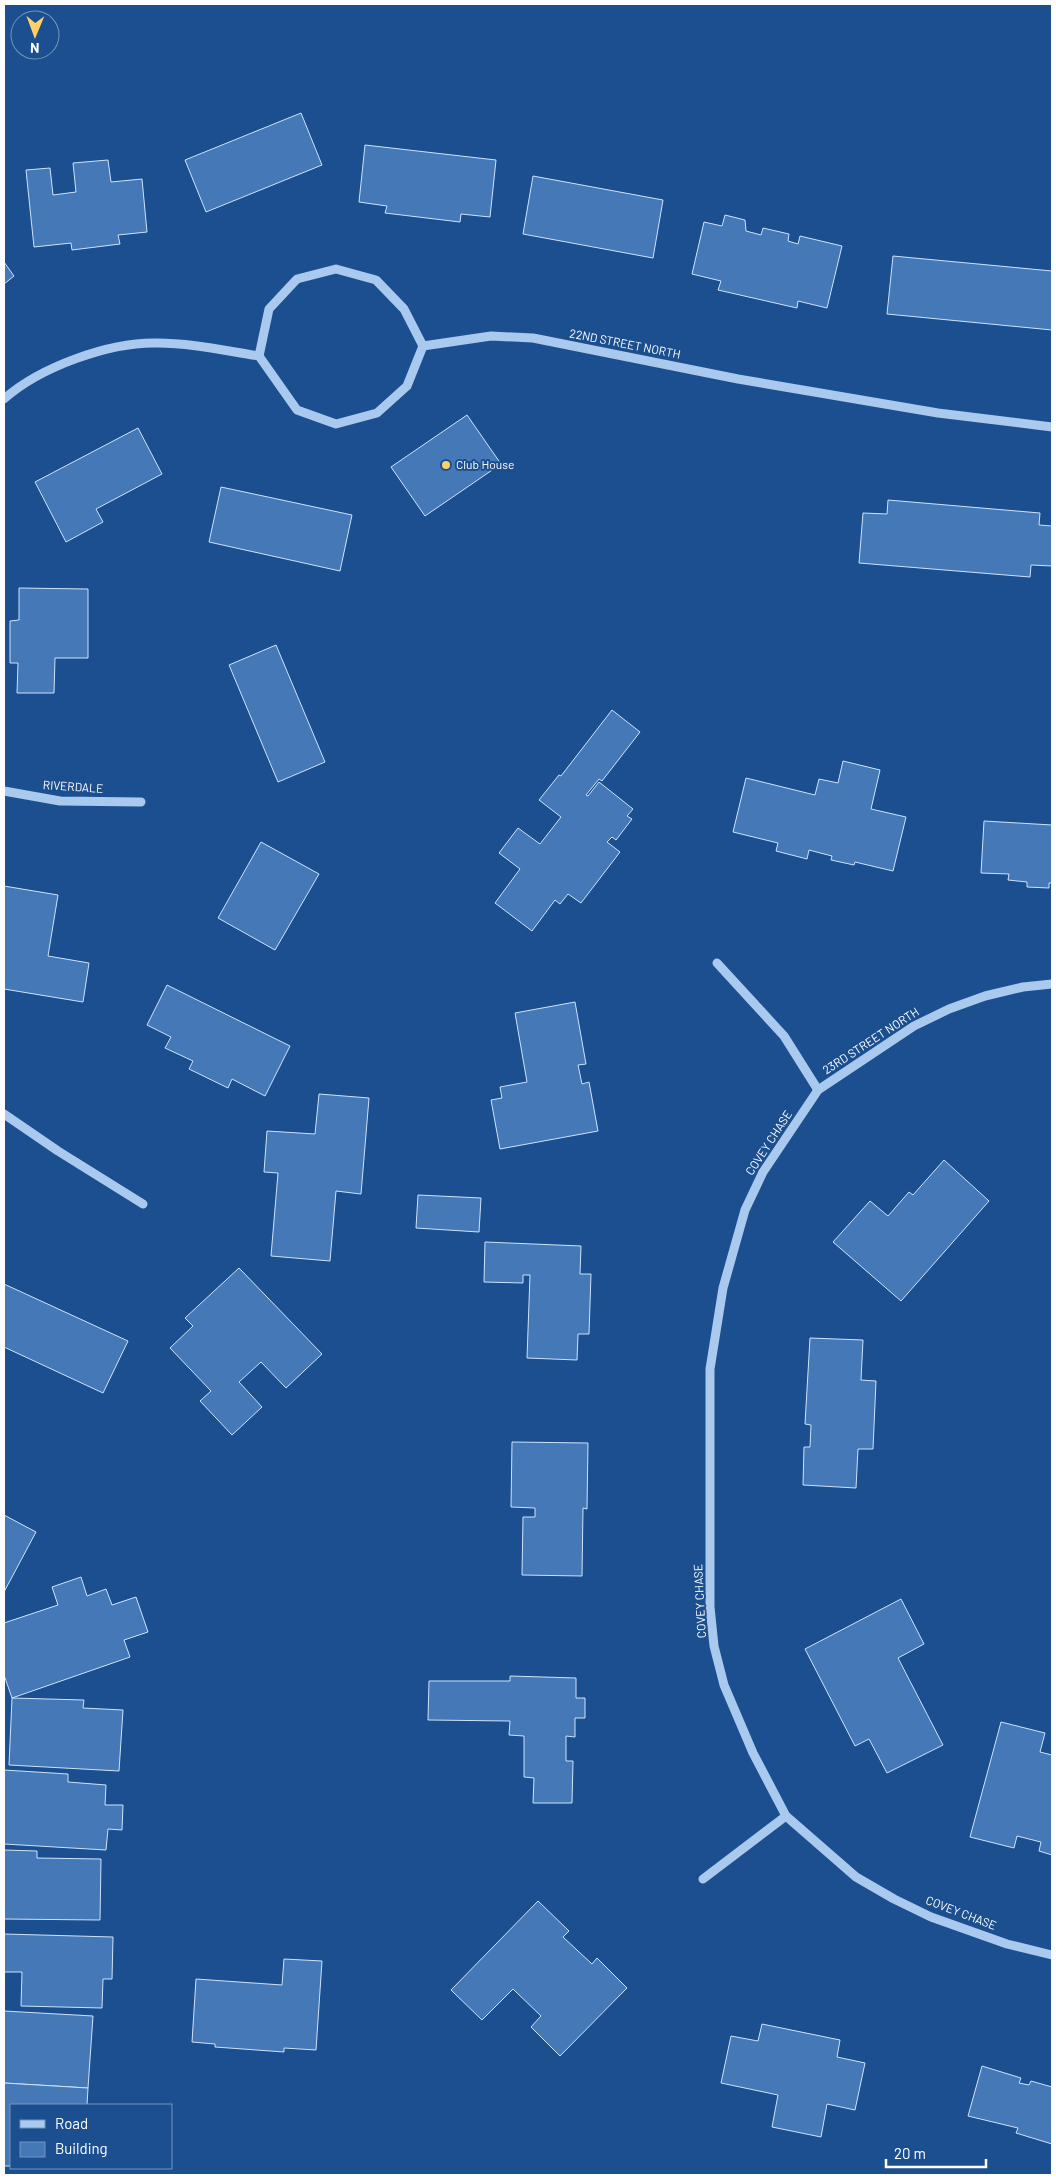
<svg xmlns="http://www.w3.org/2000/svg" width="1056" height="2179" font-family="Barlow,sans-serif">
	<style>
		.building { fill: #4478b7; stroke: #cfe3fa }
		.lines { fill: none; stroke-linecap: round; stroke-linejoin: round }
		.minor { stroke: #a9c9ee; stroke-width: 9 }
		.poi-dot { fill: #ffd166; stroke: #1b4f8f; stroke-width: 2 }
		.labels { text-anchor: middle; stroke-width: 4; stroke-linejoin: round; paint-order: stroke }
		.street-label { font-size: 12px; fill: #fff; stroke: #1b4f8f }
		.poi-label { font-size: 12px; fill: #fff; stroke: #1b4f8f; text-anchor: start }
	</style>
	<rect width="100%" height="100%" fill="#1b4f8f"/>
	<g class="building">
		<path d="M 301,113 L 322,165 L 206,212 L 185,160 Z"/>
		<path d="M 365,145 L 496,160 L 490,217 L 461,214 L 460,222 L 385,213 L 387,206 L 359,202 Z"/>
		<path d="M 108,160 L 111,182 L 142,179 L 147,232 L 118,235 L 120,244 L 72,250 L 71,243 L 34,247 L 26,170 L 50,168 L 53,195 L 76,192 L 73,163 Z"/>
		<path d="M 533,176 L 663,200 L 653,258 L 523,234 Z"/>
		<path d="M 725,215 L 745,220 L 746,231 L 761,235 L 763,228 L 789,234 L 788,241 L 798,244 L 800,236 L 842,246 L 827,308 L 798,301 L 797,308 L 718,290 L 721,281 L 692,274 L 704,222 L 722,226 Z"/>
		<path d="M 893,256 L 1052,271 L 1052,330 L 887,314 Z"/>
		<path d="M 4,262 L 14,276 L 4,284 Z"/>
		<path d="M 467,415 L 501,464 L 425,516 L 391,467 Z"/>
		<path d="M 138,428 L 162,474 L 96,509 L 103,522 L 66,542 L 35,482 Z"/>
		<path d="M 221,487 L 352,515 L 340,571 L 209,542 Z"/>
		<path d="M 888,500 L 1040,513 L 1039,525 L 1052,526 L 1052,566 L 1031,565 L 1030,577 L 859,563 L 863,513 L 887,514 Z"/>
		<path d="M 19,588 L 88,589 L 88,658 L 55,658 L 54,693 L 17,693 L 18,663 L 10,663 L 10,621 L 19,620 Z"/>
		<path d="M 276,645 L 325,762 L 278,782 L 229,665 Z"/>
		<path d="M 612,710 L 640,732 L 602,781 L 599,779 L 586,795 L 588,796 L 599,782 L 633,809 L 627,816 L 632,819 L 616,840 L 612,837 L 607,842 L 620,852 L 581,903 L 568,894 L 560,904 L 555,900 L 532,931 L 495,903 L 520,869 L 499,853 L 518,828 L 540,844 L 561,817 L 539,800 L 559,775 L 561,776 Z"/>
		<path d="M 843,761 L 880,770 L 871,809 L 906,817 L 893,871 L 855,862 L 854,865 L 831,860 L 832,856 L 809,850 L 807,859 L 776,851 L 778,843 L 733,832 L 746,778 L 815,795 L 819,779 L 838,783 Z"/>
		<path d="M 984,821 L 1052,825 L 1052,883 L 1049,883 L 1049,888 L 1027,887 L 1027,882 L 1008,880 L 1009,874 L 981,873 Z"/>
		<path d="M 261,842 L 319,874 L 275,950 L 218,918 Z"/>
		<path d="M 4,886 L 58,895 L 48,956 L 89,963 L 83,1002 L 4,989 Z"/>
		<path d="M 167,985 L 290,1046 L 265,1096 L 232,1079 L 228,1088 L 189,1069 L 193,1061 L 165,1048 L 171,1037 L 147,1025 Z"/>
		<path d="M 575,1002 L 586,1064 L 578,1065 L 582,1084 L 589,1082 L 598,1131 L 500,1149 L 491,1100 L 502,1098 L 500,1087 L 527,1082 L 515,1013 Z"/>
		<path d="M 319,1094 L 369,1098 L 361,1194 L 336,1191 L 330,1261 L 271,1256 L 278,1173 L 264,1172 L 267,1131 L 315,1134 Z"/>
		<path d="M 944,1160 L 989,1201 L 901,1301 L 833,1242 L 870,1201 L 888,1216 L 909,1192 L 913,1195 Z"/>
		<path d="M 418,1195 L 481,1198 L 479,1232 L 416,1228 Z"/>
		<path d="M 485,1242 L 581,1246 L 580,1274 L 591,1274 L 589,1334 L 578,1334 L 577,1360 L 527,1358 L 530,1275 L 523,1275 L 523,1283 L 484,1282 Z"/>
		<path d="M 239,1268 L 322,1354 L 286,1388 L 261,1362 L 239,1382 L 262,1407 L 232,1435 L 200,1401 L 211,1391 L 170,1348 L 193,1326 L 185,1318 Z"/>
		<path d="M 4,1284 L 128,1341 L 103,1393 L 4,1347 Z"/>
		<path d="M 810,1338 L 863,1340 L 861,1380 L 876,1381 L 873,1449 L 858,1449 L 856,1488 L 803,1485 L 804,1447 L 810,1447 L 811,1425 L 805,1424 Z"/>
		<path d="M 512,1442 L 588,1443 L 587,1509 L 583,1508 L 582,1576 L 522,1575 L 523,1517 L 535,1517 L 535,1508 L 511,1507 Z"/>
		<path d="M 4,1515 L 36,1532 L 4,1592 Z"/>
		<path d="M 81,1577 L 87,1596 L 106,1589 L 112,1605 L 136,1597 L 148,1632 L 124,1640 L 130,1657 L 12,1698 L 4,1675 L 4,1623 L 58,1605 L 52,1587 Z"/>
		<path d="M 901,1599 L 924,1644 L 898,1658 L 943,1745 L 887,1773 L 869,1739 L 855,1746 L 805,1649 Z"/>
		<path d="M 510,1676 L 576,1678 L 576,1698 L 585,1698 L 585,1718 L 575,1718 L 575,1737 L 566,1736 L 566,1761 L 573,1761 L 572,1803 L 533,1803 L 534,1778 L 524,1777 L 524,1736 L 509,1735 L 510,1721 L 428,1720 L 429,1681 L 510,1681 Z"/>
		<path d="M 12,1698 L 84,1700 L 83,1708 L 123,1710 L 119,1771 L 9,1765 Z"/>
		<path d="M 1001,1722 L 1045,1733 L 1040,1752 L 1052,1755 L 1052,1855 L 1039,1851 L 1041,1842 L 1017,1836 L 1014,1848 L 970,1837 Z"/>
		<path d="M 4,1770 L 68,1774 L 68,1782 L 106,1785 L 105,1805 L 123,1805 L 122,1830 L 108,1829 L 106,1850 L 4,1844 Z"/>
		<path d="M 4,1850 L 37,1851 L 37,1858 L 101,1859 L 100,1920 L 4,1919 Z"/>
		<path d="M 538,1901 L 569,1931 L 563,1937 L 592,1964 L 597,1958 L 627,1988 L 560,2056 L 531,2027 L 541,2016 L 513,1989 L 482,2020 L 451,1990 Z"/>
		<path d="M 4,1934 L 113,1937 L 112,1979 L 103,1979 L 102,2008 L 21,2006 L 22,1972 L 4,1972 Z"/>
		<path d="M 284,1959 L 322,1961 L 316,2050 L 284,2048 L 284,2052 L 215,2047 L 215,2044 L 192,2042 L 196,1979 L 282,1985 Z"/>
		<path d="M 4,2011 L 93,2016 L 88,2088 L 4,2083 Z"/>
		<path d="M 762,2024 L 840,2040 L 837,2057 L 865,2063 L 855,2110 L 827,2104 L 821,2137 L 772,2127 L 778,2095 L 721,2083 L 731,2036 L 758,2041 Z"/>
		<path d="M 982,2066 L 1021,2078 L 1019,2083 L 1029,2085 L 1031,2081 L 1052,2087 L 1052,2144 L 1016,2133 L 1018,2128 L 968,2116 Z"/>
		<path d="M 4,2083 L 88,2088 L 87,2105 L 11,2105 L 11,2166 L 4,2166 Z"/>
	</g>
	<g class="lines">
		<g class="minor">
			<path d="M 259,356 L 297,410 L 336,424 L 377,413 L 407,386 L 423,346 L 491,336 L 533,338 L 738,379 L 938,413 L 1052,427"/>
			<path d="M 259,356 L 269,309 L 297,279 L 336,269 L 376,280 L 404,309 L 423,346"/>
			<path d="M 4,399 C 40,367 109,342 157,343 C 191,343 226,351 259,356"/>
			<path d="M 4,791 L 60,801 L 141,802"/>
			<path d="M 717,963 L 784,1036 L 818,1090"/>
			<path d="M 1052,984 L 1023,987 L 985,996 L 949,1009 L 914,1026 L 818,1090 L 763,1172 L 745,1210 L 723,1288 L 710,1369 L 710,1607 L 714,1646 L 724,1685 L 753,1753 L 786,1816 L 856,1877 L 894,1899 L 931,1917 L 1007,1944 L 1052,1955"/>
			<path d="M 4,1114 L 58,1151 L 143,1204"/>
			<path d="M 703,1879 L 786,1816"/>
		</g>
	</g>
	<circle class="poi-dot" cx="446" cy="465" r="5"/>
	<g class="labels">
		<g class="street-label">
			<text transform="translate(625 344) rotate(11)" y="4">22ND STREET NORTH</text>
			<text transform="translate(73 787) rotate(4)" y="4">RIVERDALE</text>
			<text transform="translate(871 1041) rotate(-33)" y="4">23RD STREET NORTH</text>
			<text transform="translate(769 1143) rotate(-57)" y="4">COVEY CHASE</text>
			<text transform="translate(700 1601) rotate(-93)" y="4">COVEY CHASE</text>
			<text transform="translate(961 1913) rotate(21)" y="4">COVEY CHASE</text>
		</g>
		<g class="poi-label">
			<text x="456" y="469">Club House</text>
		</g>
	</g>
	<rect width="1056" height="2179" fill="none" stroke="#ffffff" stroke-width="10"/>
	<rect x="10" y="2104" width="162" height="65" fill="#1b4f8f" stroke="#7695bc"/>
	<rect x="20" y="2120" width="25" height="8" fill="#a9c9ee" stroke="#7695bc"/>
	<text x="55" y="2129" font-size="15" fill="#ffffff">Road</text>
	<rect x="20" y="2142" width="25" height="15" fill="#4478b7" stroke="#7695bc"/>
	<text x="55" y="2154" font-size="15" fill="#ffffff">Building</text>
	<g transform="translate(35 35) rotate(181)"><circle r="24" fill="#1b4f8f" stroke="#7695bc"/>
	<path d="M0-4L9 19L0 12L-9 19Z" fill="#ffd166"/>
	<text y="-8" font-size="14" font-weight="bold" text-anchor="middle" fill="#ffffff">N</text>
	</g>
	<path d="M886 2159v8h100v-8" fill="none" stroke="#ffffff" stroke-width="2.5"/>
	<text x="894" y="2159" font-size="15" fill="#ffffff" stroke="#1b4f8f" stroke-width="4" paint-order="stroke">20 m</text>
</svg>
